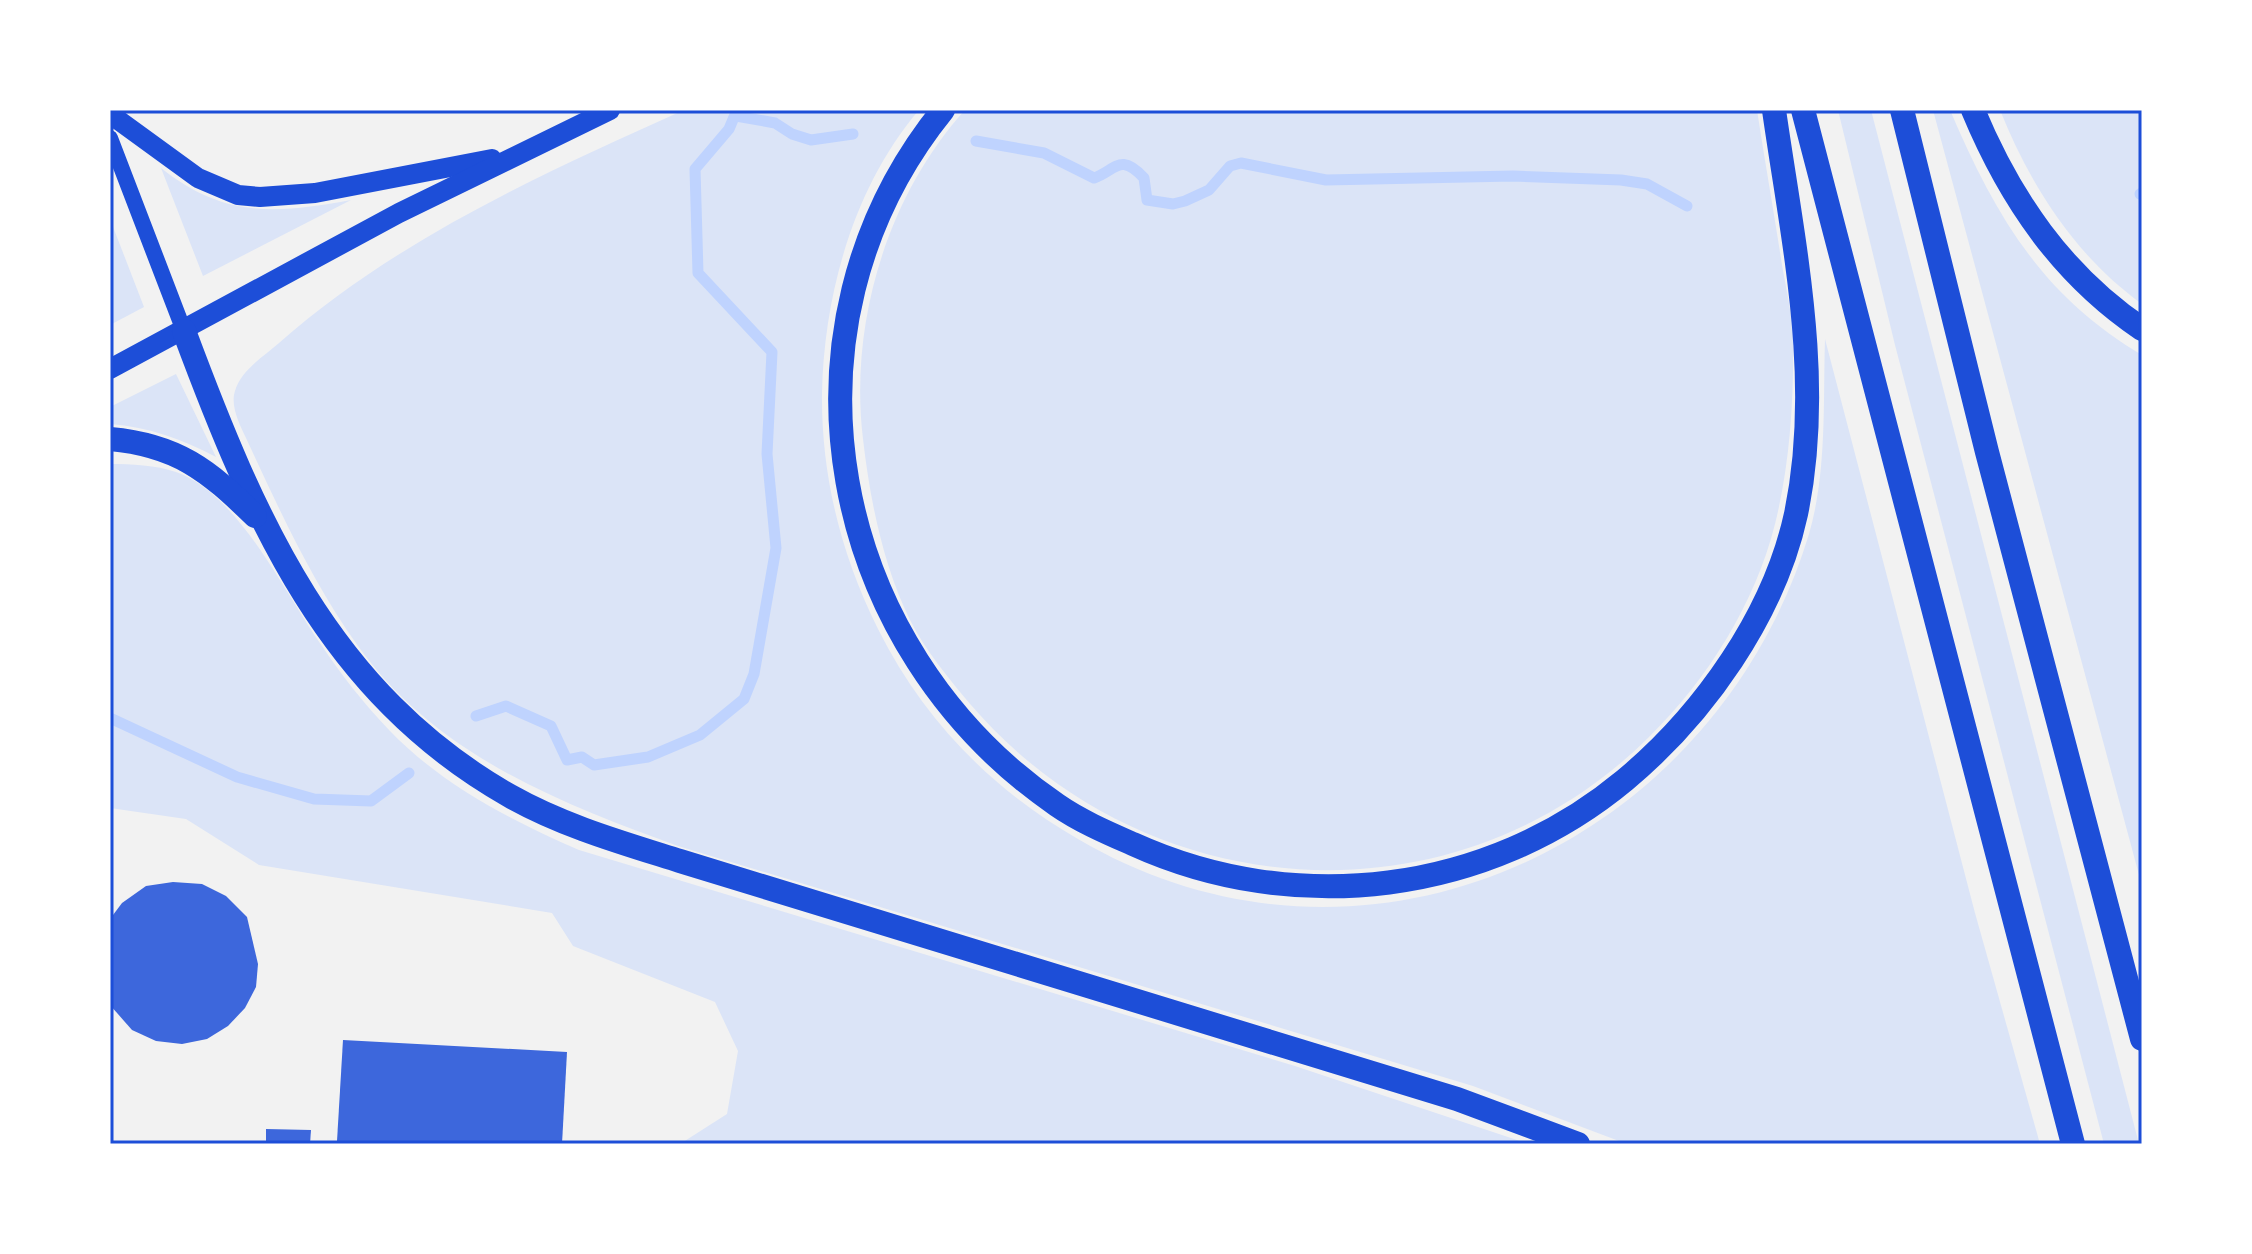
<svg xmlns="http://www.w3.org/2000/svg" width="2252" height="1254" font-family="Figtree,sans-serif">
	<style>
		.green { fill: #dbe4f7 }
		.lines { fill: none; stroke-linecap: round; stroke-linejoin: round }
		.stream { stroke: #bfd3fe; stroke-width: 11 }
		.building { fill: #3d67dc }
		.secondary { stroke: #1d4ed8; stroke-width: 16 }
		.primary { stroke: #1d4ed8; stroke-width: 20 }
		.motorway { stroke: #1d4ed8; stroke-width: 24 }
		.neatline { fill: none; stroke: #1d4ed8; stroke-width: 3 }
	</style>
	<rect width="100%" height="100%" fill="#f2f2f2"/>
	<g class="green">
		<path d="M 684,110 L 919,110 C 854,186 824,294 822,393 C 821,475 841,555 878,629 C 923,719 991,789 1078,839 C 1365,1008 1715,845 1809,534 C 1827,472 1823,403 1825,339 L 1975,913 L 2040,1144 L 1627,1144 L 1473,1086 L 678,846 C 559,803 435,754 358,646 C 312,582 279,509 246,438 C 240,425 230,406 235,391 C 241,370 263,357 279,343 C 397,239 542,174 684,110 Z"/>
		<path d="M 965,110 L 1757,110 C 1765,162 1774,213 1782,265 C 1786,288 1792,313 1793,337 C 1794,399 1790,464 1775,524 C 1755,604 1707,680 1649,737 C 1456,929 1147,909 971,705 C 950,680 925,650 910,620 C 883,565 870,500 863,439 C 849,324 887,196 965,110 Z"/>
		<path d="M 1838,110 L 1871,110 L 2139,1144 L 2104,1144 L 1895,345 Z"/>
		<path d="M 1933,110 L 1950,110 C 1995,215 2041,295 2142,355 L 2142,886 Z"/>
		<path d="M 2000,110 L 2142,110 L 2142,304 C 2075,256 2030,185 2000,110 Z"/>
		<path d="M 161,168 C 224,218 275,214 351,200 L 203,276 Z"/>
		<path d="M 110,219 L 144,307 L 110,325 Z"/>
		<path d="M 176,374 L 216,457 C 182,439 149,427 110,424 L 110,407 Z"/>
		<path d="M 110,464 C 131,464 156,465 176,472 C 239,494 285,594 322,646 C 342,676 365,705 390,731 C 442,785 512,821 579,850 L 1295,1066 L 1529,1144 L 680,1144 L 727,1114 L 738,1051 L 715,1002 L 573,946 L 552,913 L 259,865 L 186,819 L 110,808 Z"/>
	</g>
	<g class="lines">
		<g class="stream">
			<path d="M 736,116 L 775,123 L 792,134 L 811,140 L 853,134"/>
			<path d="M 976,141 L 1044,153 L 1094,178 C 1116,170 1120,152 1144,178 L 1147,200 L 1173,204 L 1185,201 L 1209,190 L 1230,166 L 1241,163 L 1326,180 L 1513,176 L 1621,180 L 1647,184 L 1687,206"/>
			<path d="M 2140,194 L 2142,193"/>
			<path d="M 476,716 L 506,706 L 551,726 L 567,760 L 582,757 L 594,765 L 648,757 L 700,735 L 744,699 L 754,674 L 776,548 L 767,454 L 772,352 L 698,273 L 695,169 L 729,129 L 737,110"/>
			<path d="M 110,718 L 237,777 L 314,799 L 371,801 L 409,773"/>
		</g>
	</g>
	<g class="building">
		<path d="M 173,882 L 202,884 L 226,896 L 247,917 L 258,964 L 256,987 L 245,1008 L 228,1026 L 207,1039 L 182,1044 L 156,1041 L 132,1030 L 110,1005 L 110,919 L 122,903 L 146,886 Z"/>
		<path d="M 343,1040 L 567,1052 L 562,1144 L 337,1141 Z"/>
		<path d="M 266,1129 L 311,1130 L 310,1144 L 266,1144 Z"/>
	</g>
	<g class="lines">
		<path class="secondary" d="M 110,138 L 184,331"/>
		<g class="primary">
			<path d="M 110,114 L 198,178 L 238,195 L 260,197 L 315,193 L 492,159"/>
			<path d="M 110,369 L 399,213 L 610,110"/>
		</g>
		<g class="motorway">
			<path d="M 943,110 C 765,330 828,648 1057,805 C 1080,821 1108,833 1133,844 C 1296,918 1488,894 1625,780 C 1704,714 1774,615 1796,514 C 1824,380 1793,243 1774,110"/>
			<path d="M 1803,110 L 2073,1144"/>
			<path d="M 1902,110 L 1987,452 L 2142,1039"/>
			<path d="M 1973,110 C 2010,199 2062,275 2142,329"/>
			<path d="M 184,331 C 254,519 328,693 510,796 C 563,826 623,843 680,861 L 1457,1099 L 1578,1144"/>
			<path d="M 110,439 C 177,445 208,470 255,516"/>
		</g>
	</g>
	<rect width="2252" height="1254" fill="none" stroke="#ffffff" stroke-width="224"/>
	<rect x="112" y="112" width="2028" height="1030" class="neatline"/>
</svg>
